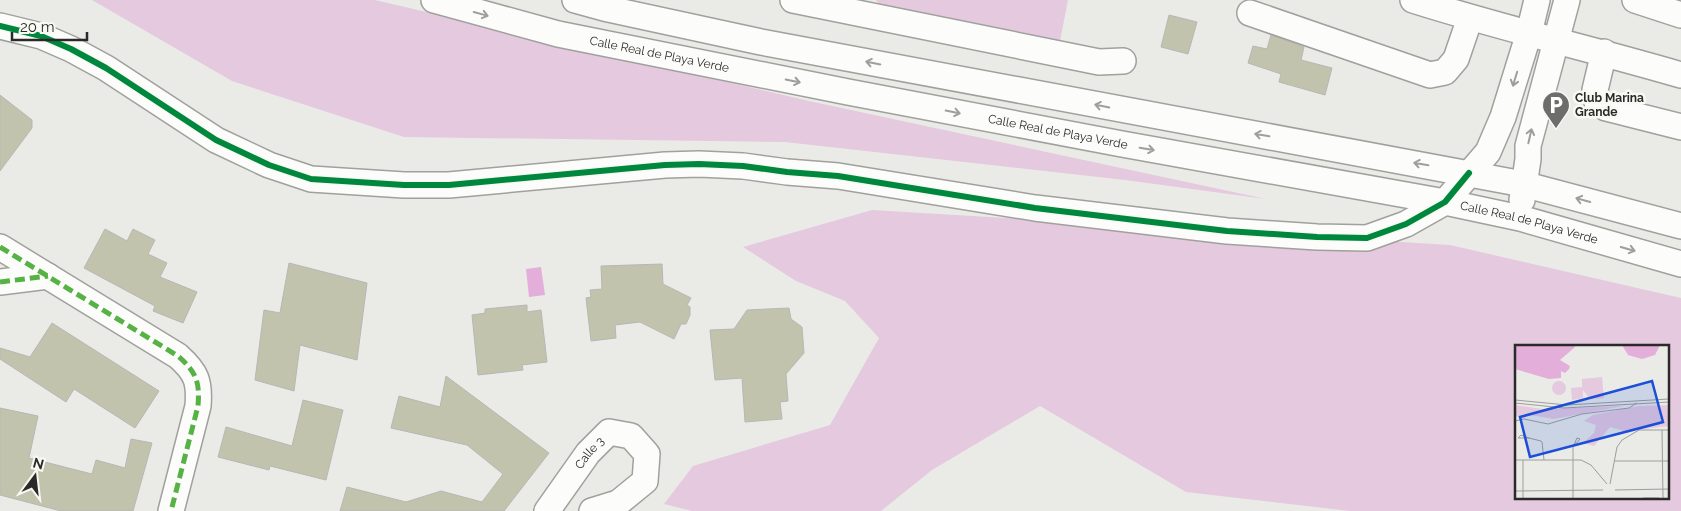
<svg xmlns="http://www.w3.org/2000/svg" width="1681" height="511" font-family="Raleway,sans-serif">
	<style>
		.green { fill: #e5c9df; fill-rule: evenodd }
		.water { fill: #e4aeda }
		.building { fill: #c2c3ad; stroke: #b7b7b5 }
		.lines { fill: none; stroke-linecap: round; stroke-linejoin: round }
		.minor-casing { stroke: #a0a09d; stroke-width: 28 }
		.minor { stroke: #fcfcfb; stroke-width: 25 }
		.quiet { stroke: #56b245; stroke-width: 5; stroke-dasharray: 10 5; stroke-linecap: butt }
		.cycleway-casing { stroke: #f9f9f3; stroke-width: 9 }
		.cycleway { stroke: #00873e; stroke-width: 6 }
		.oneway { stroke: #9e9e9c }
		.labels { text-anchor: middle; stroke-width: 5; stroke-linejoin: round; paint-order: stroke }
		.street-label { font-size: 12px; fill: #2a2a28; stroke: #f9f9f3 }
		.poi-label { font-size: 12px; font-weight: bold; fill: #2a2a28; stroke: #f9f9f3; text-anchor: start }
		.inset-road { fill: none; stroke: #9d9e9b; stroke-width: 1 }
		.view { fill: #1d4ed8; fill-opacity: 0.15; stroke: #1d4ed8; stroke-width: 2.5 }
		.inset-edge { fill: none; stroke: #2a2a28; stroke-width: 2.5 }
	</style>
	<rect width="100%" height="100%" fill="#eaebe7"/>
	<g class="green">
		<path d="M 92,0 L 375,0 L 809,101 L 1266,199 L 1125,180 L 785,142 L 404,137 L 232,81 Z"/>
		<path d="M 876,0 L 1068,0 L 1059,46 L 886,13 Z"/>
		<path d="M 872,210 L 1450,245 L 1681,298 L 1681,511 L 1350,511 L 1186,492 L 1040,406 L 932,470 L 881,511 L 692,511 L 664,504 L 693,466 L 830,425 L 879,338 L 845,301 L 796,281 L 743,247 ZM 1516,346 L 1667,346 L 1667,497 L 1516,497 Z"/>
	</g>
	<path class="water" d="M 541,267 L 545,295 L 529,297 L 526,269 Z"/>
	<g class="building">
		<path d="M 1169,15 L 1197,22 L 1188,54 L 1161,47 Z"/>
		<path d="M 1271,35 L 1304,47 L 1301,60 L 1332,68 L 1325,95 L 1279,82 L 1281,74 L 1248,63 L 1253,46 L 1267,49 Z"/>
		<path d="M 0,95 L 32,120 L 32,128 L 0,171 Z"/>
		<path d="M 105,229 L 127,241 L 133,229 L 155,240 L 148,254 L 167,263 L 160,277 L 197,292 L 183,323 L 153,311 L 155,306 L 84,268 Z"/>
		<path d="M 289,263 L 367,283 L 357,360 L 300,345 L 294,391 L 255,380 L 264,310 L 280,313 Z"/>
		<path d="M 662,264 L 663,284 L 691,298 L 687,305 L 690,307 L 690,315 L 686,324 L 681,324 L 674,339 L 640,322 L 615,325 L 616,338 L 591,341 L 586,298 L 591,297 L 590,290 L 602,289 L 601,266 Z"/>
		<path d="M 527,305 L 527,312 L 541,310 L 547,362 L 522,365 L 523,370 L 478,375 L 472,315 L 485,313 L 485,309 Z"/>
		<path d="M 789,308 L 791,319 L 802,327 L 804,353 L 786,374 L 788,401 L 780,402 L 782,419 L 745,422 L 742,378 L 715,380 L 710,330 L 734,329 L 747,310 Z"/>
		<path d="M 52,323 L 159,391 L 135,428 L 74,389 L 66,402 L 0,359 L 0,348 L 30,357 Z"/>
		<path d="M 446,376 L 549,453 L 504,511 L 340,511 L 347,487 L 406,502 L 441,491 L 482,502 L 503,474 L 467,445 L 391,428 L 399,396 L 440,407 Z"/>
		<path d="M 303,400 L 343,410 L 326,480 L 270,466 L 269,470 L 218,457 L 226,427 L 292,446 Z"/>
		<path d="M 0,408 L 38,416 L 29,458 L 92,474 L 96,460 L 125,468 L 131,439 L 152,443 L 133,511 L 61,511 L 0,495 Z"/>
	</g>
	<g class="lines">
		<g class="minor-casing">
			<g id="minor">
				<path id="s1" d="M 434,0 L 558,34 L 848,92 L 1122,144 L 1445,202 L 1520,218 L 1681,264"/>
				<path d="M 575,0 L 604,8 L 761,42 L 1523,184 L 1681,226"/>
				<path d="M 793,0 L 1099,62 L 1123,61"/>
				<path d="M 1413,0 C 1501,28 1592,49 1681,75"/>
				<path d="M 1635,0 L 1681,15"/>
				<path d="M 1250,13 L 1430,75 L 1445,72 L 1456,59 L 1470,18"/>
				<path d="M 0,26 L 41,36 L 71,49 L 106,68 L 216,140 L 269,165 L 311,179 L 404,185 L 449,185 L 665,165 L 699,164 L 743,166 L 787,172 L 838,176 L 1035,208 L 1227,231 L 1317,237 L 1367,238 L 1406,224 L 1445,202 L 1488,152 L 1503,117 L 1529,33 L 1537,0"/>
				<path d="M 1604,52 L 1595,90 L 1597,102 L 1606,108 L 1681,127"/>
				<path d="M 1522,200 L 1528,159 L 1528,146 L 1567,0"/>
				<path d="M 0,247 L 178,356 C 196,372 200,381 198,406 L 171,511"/>
				<path d="M 0,282 L 48,276"/>
				<path id="s2" d="M 547,511 L 588,453 L 609,432 L 631,436 L 647,454 L 645,481 L 618,503 L 592,511"/>
			</g>
		</g>
		<use href="#minor" class="minor"/>
		<g class="quiet">
			<path d="M 0,247 L 178,356 C 196,372 200,381 198,406 L 171,511"/>
			<path d="M 0,282 L 48,276"/>
		</g>
		<g class="cycleway-casing">
			<path id="cycleway" d="M 0,26 L 41,36 L 71,49 L 106,68 L 216,140 L 269,165 L 311,179 L 404,185 L 449,185 L 665,165 L 699,164 L 743,166 L 787,172 L 838,176 L 1035,208 L 1227,231 L 1317,237 L 1367,238 L 1406,224 L 1445,202 L 1469,173"/>
		</g>
		<use href="#cycleway" class="cycleway"/>
	</g>
	<defs><path id="oneway-shaft" d="M-6 0H5M1.5-3L5.5 0L1.5 3" fill="none" stroke-width="1.6" stroke-linecap="round" stroke-linejoin="round" transform="scale(1.25)"/></defs>
	<g class="oneway">
		<use href="#oneway-shaft" transform="translate(481 14) rotate(15)"/>
		<use href="#oneway-shaft" transform="translate(873 63) rotate(-169)"/>
		<use href="#oneway-shaft" transform="translate(1515 79) rotate(107)"/>
		<use href="#oneway-shaft" transform="translate(793 81) rotate(12)"/>
		<use href="#oneway-shaft" transform="translate(1102 106) rotate(-169)"/>
		<use href="#oneway-shaft" transform="translate(953 112) rotate(11)"/>
		<use href="#oneway-shaft" transform="translate(1262 135) rotate(-170)"/>
		<use href="#oneway-shaft" transform="translate(1530 136) rotate(-77)"/>
		<use href="#oneway-shaft" transform="translate(1147 149) rotate(10)"/>
		<use href="#oneway-shaft" transform="translate(1421 164) rotate(-170)"/>
		<use href="#oneway-shaft" transform="translate(1583 200) rotate(-165)"/>
		<use href="#oneway-shaft" transform="translate(1628 249) rotate(16)"/>
	</g>
	<defs>
		<g id="parking-pin" transform="scale(1.4375)"><path d="M0 17L-7.5 6A9.5 9.5 0 1 1 7.5 6Z" fill="#6d6e6b" stroke="#f9f9f3"/><path d="M-3.5-5.5H1a3.5 3.5 0 0 1 0 7H-1V5.5H-3.5ZM-1-3.4V-.6H.8a1.4 1.4 0 0 0 0-2.8Z" fill="#fff"/></g>
	</defs>
	<g fill-rule="evenodd">
		<use href="#parking-pin" x="1556" y="105"/>
	</g>
	<g class="labels">
		<g class="street-label">
			<text dy="4" stroke="none"><textPath href="#s1" startOffset="232">Calle Real de Playa Verde</textPath></text>
			<text dy="4" stroke="none"><textPath href="#s1" startOffset="638">Calle Real de Playa Verde</textPath></text>
			<text dy="4" stroke="none"><textPath href="#s1" startOffset="1118">Calle Real de Playa Verde</textPath></text>
			<text dy="4" stroke="none"><textPath href="#s2" startOffset="72">Calle 3</textPath></text>
		</g>
		<g class="poi-label">
			<text x="1575" y="102">Club Marina<tspan x="1575" dy="14">Grande</tspan></text>
		</g>
	</g>
	<g transform="translate(1515 345)">
		<rect width="154" height="154" fill="#eaebe7"/>
		<path d="M 87,32 L 89,53 L 75,54 L 68,45 L 68,53 L 57,55 L 56,43 L 67,42 L 67,34 ZM37 43a7 7 0 1 1 14 0a7 7 0 1 1-14 0ZM 0,60 L 27,64 L 109,61 L 39,74 L 9,69 L 0,72 ZM 154,60 L 154,81 L 109,86 L 95,82 L 79,101 L 68,98 L 79,88 L 81,80 L 69,76 L 78,70 L 124,61 Z" fill="#e5c9df"/>
		<path d="M 0,0 L 59,0 L 60,2 L 45,15 L 55,21 L 54,24 L 50,28 L 46,26 L 46,33 L 34,34 L 0,24 ZM 107,0 L 145,0 L 140,10 L 127,14 L 113,10 Z" fill="#e4aeda"/>
		<path class="inset-road" d="M 0,55 L 52,60 L 154,54M 0,58 L 49,63 L 154,57M 0,76 L 9,74 L 33,79 L 67,69 L 114,63 L 122,58M 147,85 L 148,153M 14,93 L 3,93 L 6,90 L 14,93 L 26,96 L 27,97 L 29,115M 58,102 L 65,94 L 62,93 L 58,102 L 58,153M 0,115 L 66,115 L 76,120 L 92,139M 8,115 L 8,153M 99,116 L 154,116M 95,139 L 102,102 L 107,95 L 124,85 L 154,85M 100,145 L 154,144M 0,146 L 88,145M 128,153 L 144,153"/>
		<path class="view" d="M 137,36 L 148,77 L 15,112 L 5,72 Z"/>
		<rect width="154" height="154" class="inset-edge"/>
	</g>
	<g transform="translate(35 476) rotate(15)" stroke="#f9f9f3" stroke-width="4" paint-order="stroke">
	<path d="M0-4L9 19L0 12L-9 19Z" fill="#2a2a28"/>
	<text y="-8" font-size="14" font-weight="bold" text-anchor="middle" fill="#2a2a28">N</text>
	</g>
	<path d="M12 32v8h75v-8" fill="none" stroke="#2a2a28" stroke-width="2.5"/>
	<text x="20" y="32" font-size="15" fill="#2a2a28" stroke="#f9f9f3" stroke-width="4" paint-order="stroke">20 m</text>
</svg>
